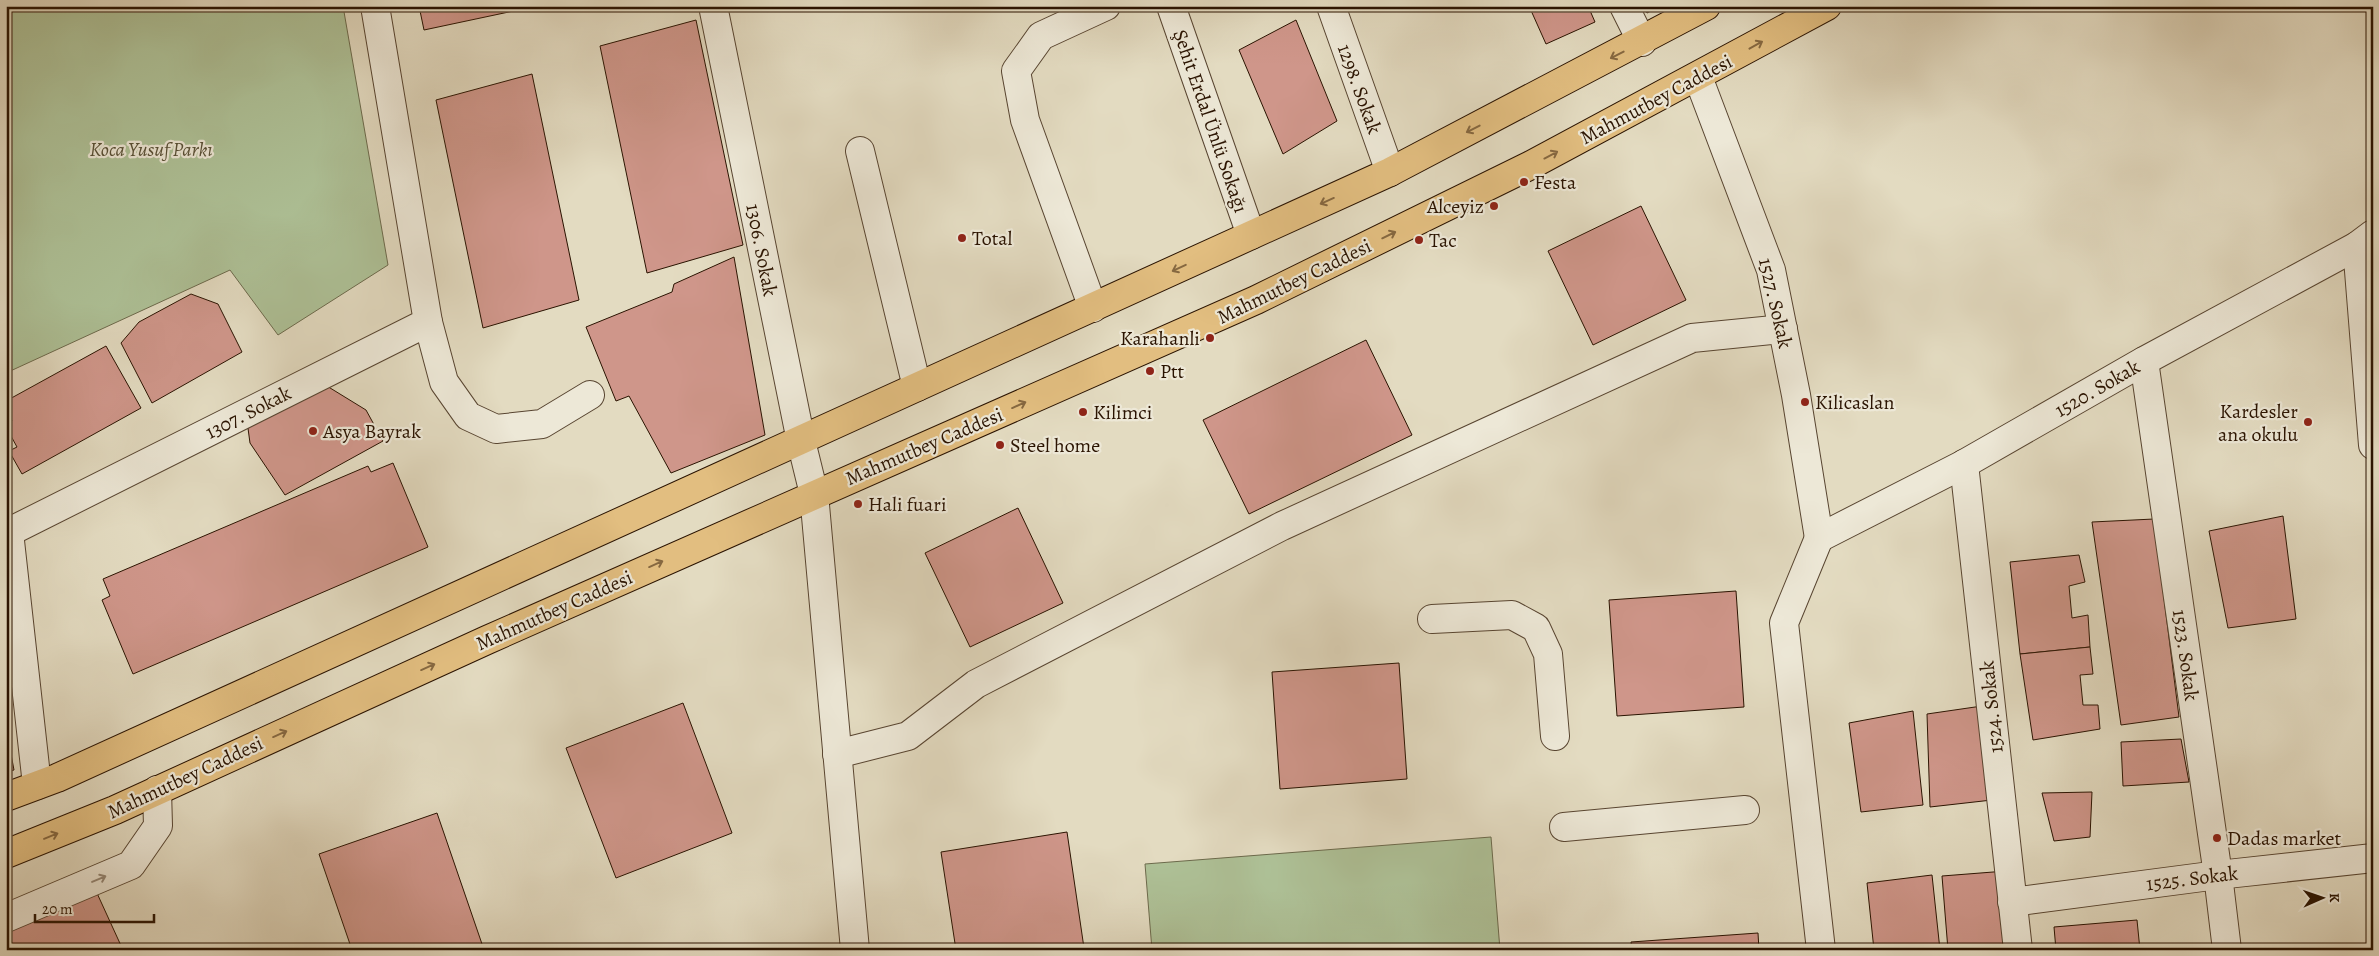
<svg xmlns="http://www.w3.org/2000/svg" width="2379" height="956" font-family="Alegreya,serif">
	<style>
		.green { fill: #aec197; stroke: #6c6a4c }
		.building { fill: #cf968a; stroke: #2a1301 }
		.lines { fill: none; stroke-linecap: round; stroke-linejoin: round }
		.minor-casing { stroke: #584531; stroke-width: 30 }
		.major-casing { stroke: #2a1301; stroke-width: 30 }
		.minor { stroke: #ede8d7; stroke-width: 28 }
		.major { stroke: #e2be80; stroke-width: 28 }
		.oneway { stroke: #866840 }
		.oneway2 { stroke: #958877 }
		.poi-dot { fill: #8f2418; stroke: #ede8d7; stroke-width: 2 }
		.labels { text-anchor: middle; stroke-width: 4.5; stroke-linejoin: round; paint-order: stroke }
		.street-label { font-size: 20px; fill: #2a1301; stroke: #ede8d7 }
		.park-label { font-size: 20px; font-style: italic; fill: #585036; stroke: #ede8d7 }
		.poi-label { font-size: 20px; fill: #2a1301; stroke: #ede8d7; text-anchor: start }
	</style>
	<rect width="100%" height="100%" fill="#e3dbc1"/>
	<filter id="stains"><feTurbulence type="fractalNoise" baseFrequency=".004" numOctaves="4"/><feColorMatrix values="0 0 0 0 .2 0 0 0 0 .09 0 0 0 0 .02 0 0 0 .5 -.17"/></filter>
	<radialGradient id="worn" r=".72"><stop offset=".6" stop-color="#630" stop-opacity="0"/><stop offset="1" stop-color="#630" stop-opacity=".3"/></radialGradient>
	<g class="green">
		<path d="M 6,6 L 343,6 L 388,265 L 278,335 L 230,270 L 6,373 Z"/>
		<path d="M 1491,837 L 1500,950 L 1152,950 L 1145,864 Z"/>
	</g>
	<g class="building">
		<path d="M 419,6 L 537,6 L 424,30 Z"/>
		<path d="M 1529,6 L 1588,6 L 1595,22 L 1546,44 Z"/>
		<path d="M 1643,6 L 1660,6 L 1647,13 Z"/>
		<path d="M 696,20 L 743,245 L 647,273 L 600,46 Z"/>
		<path d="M 1296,20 L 1337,121 L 1283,154 L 1239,50 Z"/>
		<path d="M 532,74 L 579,300 L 483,328 L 436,100 Z"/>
		<path d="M 1641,206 L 1686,300 L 1593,345 L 1548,251 Z"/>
		<path d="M 734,257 L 765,435 L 671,473 L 629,396 L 616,401 L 586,327 L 672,292 L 674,284 Z"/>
		<path d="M 191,294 L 218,304 L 242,352 L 152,403 L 121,343 L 139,322 Z"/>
		<path d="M 1366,340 L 1412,435 L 1249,514 L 1203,420 Z"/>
		<path d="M 106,346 L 141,408 L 22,474 L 9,451 L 17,447 L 6,427 L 6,425 L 12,421 L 6,410 L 6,401 Z"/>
		<path d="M 322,383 L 366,410 L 383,441 L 285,495 L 250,443 L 247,421 Z"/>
		<path d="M 393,463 L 428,547 L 133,674 L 102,600 L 110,596 L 103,579 L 368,466 L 371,472 Z"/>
		<path d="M 1018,508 L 1063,603 L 970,647 L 925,553 Z"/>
		<path d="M 2283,516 L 2296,619 L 2228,628 L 2209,531 Z"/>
		<path d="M 2154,519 L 2179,717 L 2121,725 L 2092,522 Z"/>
		<path d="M 2079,555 L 2085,582 L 2069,586 L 2072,618 L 2088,615 L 2090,647 L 2020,654 L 2010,562 Z"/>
		<path d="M 1736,591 L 1744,707 L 1617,716 L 1609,600 Z"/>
		<path d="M 2090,647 L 2093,674 L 2080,675 L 2083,705 L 2098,705 L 2100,729 L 2033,740 L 2020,654 Z"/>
		<path d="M 1399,663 L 1407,779 L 1280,789 L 1272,672 Z"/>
		<path d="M 683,703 L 732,833 L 616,878 L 566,748 Z"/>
		<path d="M 1982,706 L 1992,800 L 1930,807 L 1927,714 Z"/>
		<path d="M 1913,711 L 1923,805 L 1861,812 L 1849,723 Z"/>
		<path d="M 6,728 L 14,770 L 6,772 Z"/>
		<path d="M 2181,739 L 2189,782 L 2123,786 L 2121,742 Z"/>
		<path d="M 2092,792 L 2090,837 L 2054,841 L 2042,793 Z"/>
		<path d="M 437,813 L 482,944 L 466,950 L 352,950 L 319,854 Z"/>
		<path d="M 1067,832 L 1084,948 L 1071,950 L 956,950 L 941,852 Z"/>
		<path d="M 2006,871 L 2013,950 L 1948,950 L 1942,876 Z"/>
		<path d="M 1932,875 L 1940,950 L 1874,950 L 1867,883 Z"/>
		<path d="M 96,891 L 123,950 L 6,950 L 6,932 Z"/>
		<path d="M 2137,920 L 2140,950 L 2056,950 L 2054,927 Z"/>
		<path d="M 1758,933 L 1759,950 L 1632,950 L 1631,942 Z"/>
	</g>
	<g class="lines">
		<g class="minor-casing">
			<g id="minor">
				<path d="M 713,6 L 801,441 L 814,494 L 855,950"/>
				<path d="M 1171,6 L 1251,235"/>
				<path d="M 1331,6 L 1390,172"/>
				<path d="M 1624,6 L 1642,42"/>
				<path d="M 1698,77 L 1771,270 L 1796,395 L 1819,538"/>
				<path d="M 860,151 L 917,387"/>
				<path d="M 2357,246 L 2373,445"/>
				<path d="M 1093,308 L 1025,120 L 1016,71 L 1041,36 L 1106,6"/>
				<path d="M 428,322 L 444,382 L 468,416 L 496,429 L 542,424 L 590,395"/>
				<path d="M 2144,361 L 2218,875 L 2227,950"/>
				<path d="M 1964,464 L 2018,950"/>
				<path d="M 1819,538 L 1964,464 L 2144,361 L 2357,246 L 2373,234"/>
				<path d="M 1819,538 L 1784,623 L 1821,950"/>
				<path d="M 1432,619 L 1512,615 L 1536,628 L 1548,654 L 1555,736"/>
				<path d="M 837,754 L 908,736 L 976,684 L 1282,526 L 1692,338 L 1783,329"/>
				<path d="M 37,785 L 9,532 L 428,322 L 375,6"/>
				<path d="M 1564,827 L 1745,810"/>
				<path d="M 2012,902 L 2218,875 L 2373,858"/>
				<path d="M 6,918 L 131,865 L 158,826 L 157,790"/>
			</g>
		</g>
		<g class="major-casing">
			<g id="major">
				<path d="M 6,797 L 57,778 L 1390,172 L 1706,6"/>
				<path d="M 6,854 L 115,810 L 487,640 L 1256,300 L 1531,165 L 1827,6"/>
			</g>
		</g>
		<use href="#minor" class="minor"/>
		<use href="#major" class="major"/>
	</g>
	<defs><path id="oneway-shaft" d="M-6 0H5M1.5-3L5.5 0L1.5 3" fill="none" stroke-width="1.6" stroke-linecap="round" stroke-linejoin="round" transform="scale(1.25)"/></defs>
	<g class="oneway">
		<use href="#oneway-shaft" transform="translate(1756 45) rotate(-29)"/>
		<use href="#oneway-shaft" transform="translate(1617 55) rotate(153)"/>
		<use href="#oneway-shaft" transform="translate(1473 129) rotate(153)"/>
		<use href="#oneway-shaft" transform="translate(1551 155) rotate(-28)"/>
		<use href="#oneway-shaft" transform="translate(1327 201) rotate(156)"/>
		<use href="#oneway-shaft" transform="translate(1389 235) rotate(-26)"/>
		<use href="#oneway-shaft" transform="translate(1179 268) rotate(155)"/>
		<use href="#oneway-shaft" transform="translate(1019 405) rotate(-24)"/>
		<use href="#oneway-shaft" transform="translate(656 564) rotate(-24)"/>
		<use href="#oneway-shaft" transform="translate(428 667) rotate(-24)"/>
		<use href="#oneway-shaft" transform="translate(280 734) rotate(-24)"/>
		<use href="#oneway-shaft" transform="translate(51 836) rotate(-22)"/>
	</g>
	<use class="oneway2" href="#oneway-shaft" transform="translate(99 879) rotate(-23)"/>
	<g class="poi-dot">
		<circle cx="1524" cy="182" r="5"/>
		<circle cx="1494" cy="206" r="5"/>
		<circle cx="962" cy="238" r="5"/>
		<circle cx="1419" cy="240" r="5"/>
		<circle cx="1210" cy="338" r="5"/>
		<circle cx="1150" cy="371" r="5"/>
		<circle cx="1805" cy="402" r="5"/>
		<circle cx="1083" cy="412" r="5"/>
		<circle cx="2308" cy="422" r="5"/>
		<circle cx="313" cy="431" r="5"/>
		<circle cx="1000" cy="445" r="5"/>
		<circle cx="858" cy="504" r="5"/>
		<circle cx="2217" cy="838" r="5"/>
	</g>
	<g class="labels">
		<g class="street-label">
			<text transform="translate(1360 89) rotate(70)" y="7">1298. Sokak</text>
			<text transform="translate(1656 99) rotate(-28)" y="7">Mahmutbey Caddesi</text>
			<text transform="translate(1211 121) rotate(71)" y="7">Şehit Erdal Ünlü Sokağı</text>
			<text transform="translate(762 250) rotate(79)" y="7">1306. Sokak</text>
			<text transform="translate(1294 281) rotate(-26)" y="7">Mahmutbey Caddesi</text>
			<text transform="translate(1776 303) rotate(77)" y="7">1527. Sokak</text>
			<text transform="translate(2097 388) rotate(-30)" y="7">1520. Sokak</text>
			<text transform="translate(248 412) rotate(-27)" y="7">1307. Sokak</text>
			<text transform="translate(924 446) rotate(-23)" y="7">Mahmutbey Caddesi</text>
			<text transform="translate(554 610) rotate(-24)" y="7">Mahmutbey Caddesi</text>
			<text transform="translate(2186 655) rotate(82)" y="7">1523. Sokak</text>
			<text transform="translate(1991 707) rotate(-96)" y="7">1524. Sokak</text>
			<text transform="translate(185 777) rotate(-25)" y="7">Mahmutbey Caddesi</text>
			<text transform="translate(2192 878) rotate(-7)" y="7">1525. Sokak</text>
		</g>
		<g class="park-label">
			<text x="151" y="156">Koca Yusuf Parkı</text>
		</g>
		<g class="poi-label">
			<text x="1534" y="189">Festa</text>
			<text x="1484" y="213" text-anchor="end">Alceyiz</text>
			<text x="972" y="245">Total</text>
			<text x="1429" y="247">Tac</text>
			<text x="1200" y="345" text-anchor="end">Karahanli</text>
			<text x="1160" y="378">Ptt</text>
			<text x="1815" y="409">Kilicaslan</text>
			<text x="2298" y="418" text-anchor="end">Kardesler<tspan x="2298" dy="23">ana okulu</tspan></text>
			<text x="1093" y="419">Kilimci</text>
			<text x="323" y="438">Asya Bayrak</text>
			<text x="1010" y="452">Steel home</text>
			<text x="868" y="511">Hali fuari</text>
			<text x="2227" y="845">Dadas market</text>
		</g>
	</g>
	<rect width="2379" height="956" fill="none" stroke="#e3dbc1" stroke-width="25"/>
	<rect x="8" y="8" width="2364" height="941" fill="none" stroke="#2a1301" stroke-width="2.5"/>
	<rect x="12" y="12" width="2354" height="931" fill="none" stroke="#2a1301"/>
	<g transform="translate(2322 898) rotate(88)" stroke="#ede8d7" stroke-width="4" paint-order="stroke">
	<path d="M0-4L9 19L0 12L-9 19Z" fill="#2a1301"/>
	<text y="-8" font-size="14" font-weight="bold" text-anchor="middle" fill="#2a1301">K</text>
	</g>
	<path d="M35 914v8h119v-8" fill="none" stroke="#2a1301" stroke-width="2.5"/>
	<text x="42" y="914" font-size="15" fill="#2a1301" stroke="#ede8d7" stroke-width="4" paint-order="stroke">20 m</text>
	<rect width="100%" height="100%" filter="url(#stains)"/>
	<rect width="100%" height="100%" fill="url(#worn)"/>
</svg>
